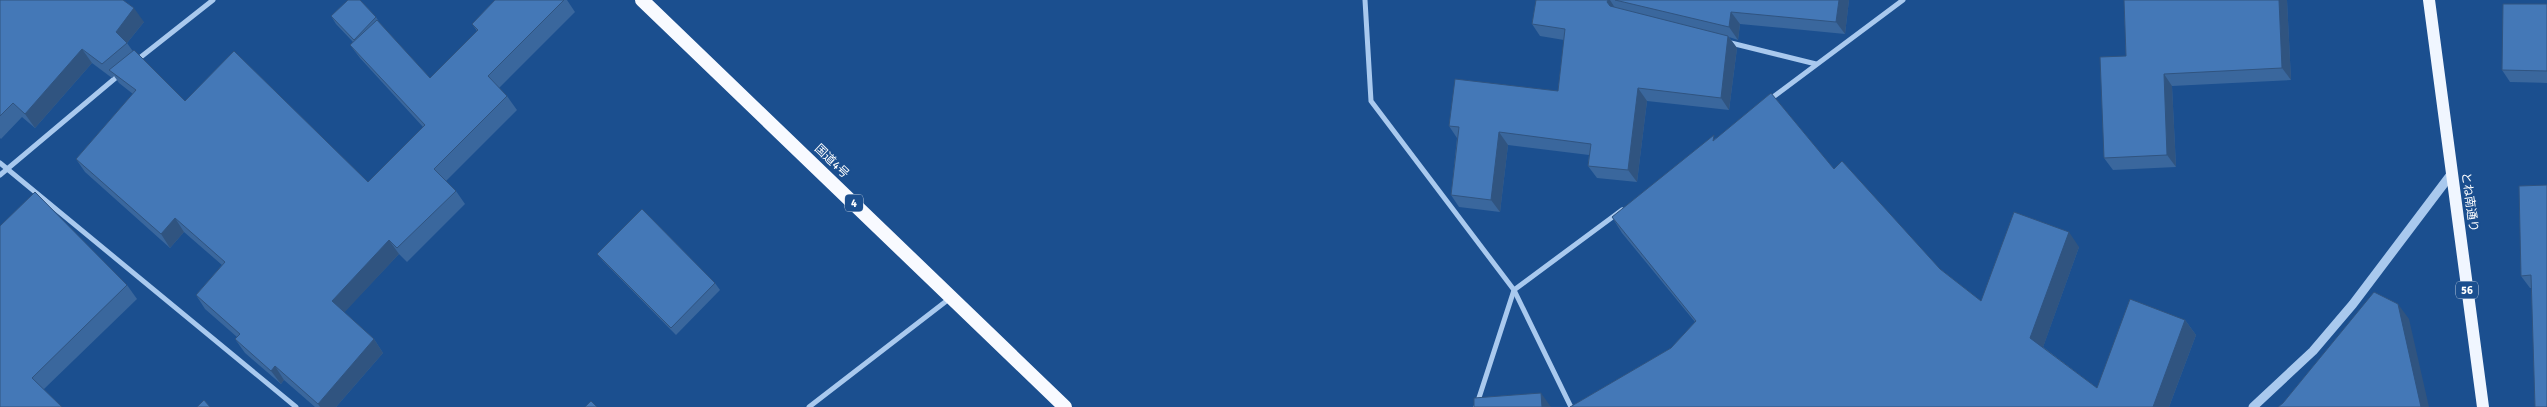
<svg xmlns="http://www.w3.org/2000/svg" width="2547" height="407" font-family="Signika,'Noto Sans JP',sans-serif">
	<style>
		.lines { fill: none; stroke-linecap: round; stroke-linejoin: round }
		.minor { stroke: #a9c9ee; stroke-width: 5 }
		.tertiary { stroke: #a9c9ee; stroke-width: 9 }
		.primary { stroke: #f0f6ff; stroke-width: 12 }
		.trunk { stroke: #f8faff; stroke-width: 14 }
		.wall { fill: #3a679d }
		.shaded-wall { fill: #305480 }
		.building { fill: #4478b7; stroke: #305480 }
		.labels { text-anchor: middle; stroke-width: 4; stroke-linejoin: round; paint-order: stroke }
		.shield { fill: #1b4f8f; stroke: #bbcadd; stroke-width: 1 }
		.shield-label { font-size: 11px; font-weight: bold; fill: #fff }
		.street-label { font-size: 12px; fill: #fff; stroke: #1b4f8f }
	</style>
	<rect width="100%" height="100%" fill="#1b4f8f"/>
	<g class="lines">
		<g class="minor">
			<path d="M 1365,0 L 1371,101 L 1514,290 L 1571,407"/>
			<path d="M 1727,42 L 1816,64"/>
			<path d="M 137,60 L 213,0"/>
			<path d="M 1769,100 L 1903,0"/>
			<path d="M 0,163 L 296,407"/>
			<path d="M 0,175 L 119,75"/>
			<path d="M 809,407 L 949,299"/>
			<path d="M 1476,407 L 1514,290 L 1622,210"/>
		</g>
		<path class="tertiary" d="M 2253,407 L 2313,351 L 2353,304 L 2452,173"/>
		<path class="primary" d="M 2429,0 L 2483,407"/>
		<path class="trunk" d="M 642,0 L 1065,407"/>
	</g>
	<g class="wall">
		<path d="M 0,0 L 144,22 L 127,43 L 132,50 L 185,101 L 368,182 L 423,127 L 360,58 L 350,45 L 353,42 L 336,24 L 331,16 L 376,17 L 381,25 L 430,78 L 477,31 L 472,24 L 495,0 L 567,0 L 575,12 L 499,88 L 507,96 L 517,110 L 446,181 L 456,191 L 465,204 L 407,262 L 399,254 L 344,312 L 374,339 L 383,353 L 336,407 L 315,407 L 284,380 L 281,384 L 245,353 L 235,339 L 237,337 L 205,309 L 196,295 L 222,265 L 184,232 L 170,248 L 85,172 L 76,159 L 133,94 L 119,83 L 114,76 L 112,78 L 92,63 L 35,128 L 22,117 L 1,139 L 0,138 Z"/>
		<path d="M 1536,0 L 1849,0 L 1845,34 L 1740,24 L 1738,40 L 1729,37 L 1737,48 L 1729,110 L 1647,101 L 1637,182 L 1597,178 L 1588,166 L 1589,155 L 1508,145 L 1500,212 L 1459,207 L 1451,195 L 1457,138 L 1449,126 L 1558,91 L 1564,40 L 1540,36 L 1532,24 Z"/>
		<path d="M 2124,0 L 2287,0 L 2291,80 L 2172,86 L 2176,167 L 2113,170 L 2104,158 L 2126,56 Z"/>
		<path d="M 2547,4 L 2547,83 L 2510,82 L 2502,70 Z"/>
		<path d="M 1716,138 L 1834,169 L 1940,269 L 1981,301 L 2079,247 L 2043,347 L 2097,388 L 2185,320 L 2196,335 L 2169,407 L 1570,407 L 1671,348 L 1695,322 L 1622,233 L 1612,217 Z"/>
		<path d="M 2547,185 L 2532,288 L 2530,288 L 2521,276 Z"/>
		<path d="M 597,254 L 715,283 L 720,290 L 676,335 L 603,261 Z"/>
		<path d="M 127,285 L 137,299 L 44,389 L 0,407 Z"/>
	</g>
	<g class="shaded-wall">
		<path d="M 1608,0 L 1610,0 L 1617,11 L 1616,15 L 1607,2 Z"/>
		<path d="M 1839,0 L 1849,0 L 1845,34 L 1836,22 Z"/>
		<path d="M 2279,0 L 2287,0 L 2291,80 L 2282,68 Z"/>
		<path d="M 134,8 L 144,22 L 127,43 L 116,32 Z"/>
		<path d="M 1731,12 L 1740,24 L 1738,40 L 1729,27 Z"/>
		<path d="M 1728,36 L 1737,48 L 1729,110 L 1721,98 Z"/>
		<path d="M 82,49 L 92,63 L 35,128 L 25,114 Z"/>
		<path d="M 2164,74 L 2172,86 L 2176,167 L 2167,155 Z"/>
		<path d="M 1638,88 L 1647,101 L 1637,182 L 1628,170 Z"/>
		<path d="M 1499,132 L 1508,145 L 1500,212 L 1491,200 Z"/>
		<path d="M 175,218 L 184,232 L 170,248 L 161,234 Z"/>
		<path d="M 2069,232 L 2079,247 L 2041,353 L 2030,338 Z"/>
		<path d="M 389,240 L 399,254 L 342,315 L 332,301 Z"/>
		<path d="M 2398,304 L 2409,319 L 2429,407 L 2421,407 Z"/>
		<path d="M 2185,320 L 2196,335 L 2169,407 L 2153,407 Z"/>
		<path d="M 374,339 L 383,353 L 336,407 L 320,407 L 318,404 Z"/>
		<path d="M 275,366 L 284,380 L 281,384 L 271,371 Z"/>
		<path d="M 1541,393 L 1551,407 L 1542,407 Z"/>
	</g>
	<g class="building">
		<path d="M 0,0 L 123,0 L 134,8 L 116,32 L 127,43 L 102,64 L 82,49 L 25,114 L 13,103 L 0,116 Z"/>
		<path d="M 348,0 L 360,0 L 376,17 L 354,40 L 331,16 Z"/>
		<path d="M 495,0 L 564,0 L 488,76 L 507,96 L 434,169 L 456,191 L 397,248 L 389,240 L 332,301 L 374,339 L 318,404 L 275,366 L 271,371 L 235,339 L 240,334 L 196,295 L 225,262 L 175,218 L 161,234 L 76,159 L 136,90 L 109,70 L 134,50 L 185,101 L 234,51 L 368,182 L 425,125 L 350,45 L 377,20 L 430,78 L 478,30 L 472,24 Z"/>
		<path d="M 1536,0 L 1608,0 L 1607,2 L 1610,6 L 1728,36 L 1721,98 L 1638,88 L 1628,170 L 1588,166 L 1591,144 L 1499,132 L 1491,200 L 1451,195 L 1459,127 L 1449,126 L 1455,79 L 1558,91 L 1565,29 L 1532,24 Z"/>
		<path d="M 1615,0 L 1839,0 L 1836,22 L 1731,12 L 1729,27 Z"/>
		<path d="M 2124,0 L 2279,0 L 2282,68 L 2164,74 L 2167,155 L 2104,158 L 2100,57 L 2126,56 Z"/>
		<path d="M 2503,4 L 2547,4 L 2547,71 L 2502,70 Z"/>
		<path d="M 1771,93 L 1834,169 L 1842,161 L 1940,269 L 1981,301 L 2014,212 L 2069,232 L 2030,338 L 2097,388 L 2130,299 L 2185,320 L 2153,407 L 1570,407 L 1671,348 L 1696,321 L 1612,217 L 1714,135 L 1713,141 Z"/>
		<path d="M 2547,185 L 2547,407 L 2535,407 L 2531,275 L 2521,276 L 2519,186 Z"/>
		<path d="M 35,192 L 127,285 L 32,378 L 62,407 L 0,407 L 0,226 Z"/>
		<path d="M 642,209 L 715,283 L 671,328 L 597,254 Z"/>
		<path d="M 2374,292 L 2398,304 L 2421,407 L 2278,407 L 2283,403 Z"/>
		<path d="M 1541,393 L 1542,407 L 1474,407 L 1474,398 Z"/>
		<path d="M 204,400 L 210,407 L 197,407 Z"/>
		<path d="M 591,401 L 597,407 L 585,407 Z"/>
	</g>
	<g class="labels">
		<g class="shield">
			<rect x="845" y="194.5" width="18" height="17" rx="4"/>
			<rect x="2456" y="281.5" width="22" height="17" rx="4"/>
		</g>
		<g class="shield-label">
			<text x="854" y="207">4</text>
			<text x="2467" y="294">56</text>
		</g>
		<g class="street-label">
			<text transform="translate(832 161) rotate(44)" y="4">国道4号</text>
			<text transform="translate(2470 202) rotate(82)" y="4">とね南通り</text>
		</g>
	</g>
</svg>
